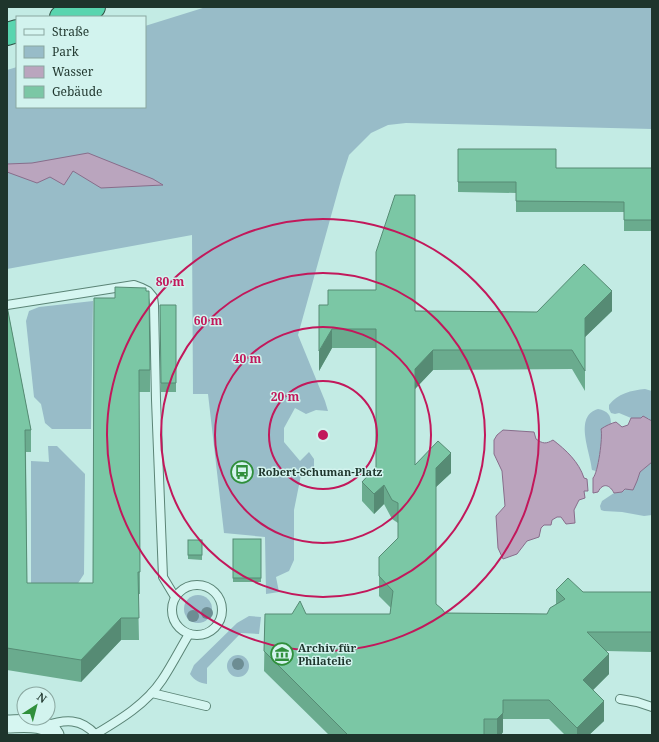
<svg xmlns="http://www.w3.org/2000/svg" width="659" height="742" font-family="'Noto Serif',serif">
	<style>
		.green { fill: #98bcc8 }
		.water { fill: #baa5be; stroke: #886d8b }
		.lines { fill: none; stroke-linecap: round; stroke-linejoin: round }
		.lane-casing { stroke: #5b8476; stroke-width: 10 }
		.street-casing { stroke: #5b8476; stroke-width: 19 }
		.highway-casing { stroke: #2f5244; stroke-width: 24 }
		.lane { stroke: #d6f6f1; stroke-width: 8 }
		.street { stroke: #d6f6f1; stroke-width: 17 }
		.highway { stroke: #59d5af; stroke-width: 22 }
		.tree { fill: #6d8d93 }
		.wall { fill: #6aab8e }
		.shaded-wall { fill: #568b74 }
		.building { fill: #7bc7a5; stroke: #568b74 }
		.ring { fill: none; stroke: #c2185b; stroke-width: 2 }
		.labels { text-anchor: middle; stroke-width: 3; stroke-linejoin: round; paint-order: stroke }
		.poi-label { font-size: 11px; font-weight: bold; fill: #1e352c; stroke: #d2f3ee; text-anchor: start }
		.centre { fill: #c2185b; stroke: #d2f3ee; stroke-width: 2 }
		.ring-label { font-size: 12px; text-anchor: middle; font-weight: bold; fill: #c2185b; stroke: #d2f3ee; stroke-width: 3; stroke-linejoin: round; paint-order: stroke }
	</style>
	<rect width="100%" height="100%" fill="#c3ebe4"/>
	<g class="green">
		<path d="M 206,7 L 652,7 L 652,129 L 406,123 L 388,125 L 371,133 L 349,155 L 341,180 L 298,335 L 325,401 L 328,411 L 316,410 L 306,414 L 295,408 L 284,428 L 284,442 L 300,461 L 309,452 L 314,459 L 314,471 L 302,470 L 294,510 L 294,560 L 289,571 L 276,577 L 279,592 L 266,594 L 265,537 L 224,533 L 208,394 L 193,394 L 192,235 L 7,269 L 7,70 L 17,67 L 17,107 L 145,107 L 145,26 Z"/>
		<path d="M 93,301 L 91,429 L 52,429 L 45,423 L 41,404 L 34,397 L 26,321 L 29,311 L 39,307 Z"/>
		<path d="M 645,389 L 652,391 L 652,421 L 648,418 L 631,418 L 619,413 L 615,414 L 611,413 L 609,409 L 609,405 C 617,394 632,390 645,389 Z"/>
		<path d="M 598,409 C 608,411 611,415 611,424 L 602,429 C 603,438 599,462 596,471 L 592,470 C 591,453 573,416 598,409 Z"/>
		<path d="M 48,446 L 57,446 L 85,474 L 84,574 L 71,594 L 31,593 L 31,461 L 49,462 Z"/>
		<path d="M 652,462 L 652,515 L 644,516 L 622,512 L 604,511 L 601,510 L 600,506 L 602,501 L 614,493 L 622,492 L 637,481 L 640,472 Z"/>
		<circle cx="198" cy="609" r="14"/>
		<path d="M 249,616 L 261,617 L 259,634 L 241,633 L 207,668 L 207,684 C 200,683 195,681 190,674 L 194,665 L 237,623 Z"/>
		<circle cx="238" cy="666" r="11"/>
	</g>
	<g class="water">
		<path d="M 88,153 L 153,179 L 163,185 L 101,188 L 73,171 L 64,185 L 50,177 L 37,183 L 7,172 L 7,164 L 32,163 Z"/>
		<path d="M 643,416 L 652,421 L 652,462 L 640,472 L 637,481 L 633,490 L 625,489 L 622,492 L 614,493 C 610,485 603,482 598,492 L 593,493 L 593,478 C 598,473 603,437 601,429 C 605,426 612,423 616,422 L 622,427 L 628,425 L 631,418 L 641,418 Z"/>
		<path d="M 503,430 L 534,432 L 536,439 C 543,444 546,444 553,440 C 566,450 579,462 584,478 L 587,479 L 588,491 L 584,491 L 585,498 L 579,500 L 574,510 L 575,523 L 566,524 L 561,517 L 557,517 L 552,520 L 551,525 L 544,525 L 541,528 L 539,537 L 527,541 L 517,554 L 503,559 L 498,548 L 496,516 L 505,506 L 502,471 L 494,454 L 494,440 L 497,435 Z"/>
	</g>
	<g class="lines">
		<g class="lane-casing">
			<g id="lane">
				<path d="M 7,305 L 134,285 L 142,288 L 148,291 L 153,297 L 154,305 L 156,400 L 163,577 L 175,597"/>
				<circle cx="197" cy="610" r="25"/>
				<path d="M 152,693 L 206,706"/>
				<path d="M 620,699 L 637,702 L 652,707"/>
				<path d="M 45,726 C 65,719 81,718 96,735"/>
				<path d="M 96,734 C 121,719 146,704 162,680 C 172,665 180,649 189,634"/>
			</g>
		</g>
		<g class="street-casing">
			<path id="street" d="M 7,724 C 21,724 47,720 55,735"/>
		</g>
		<g class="highway-casing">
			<g id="highway">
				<path d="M 61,17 L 94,7"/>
				<path d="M 7,34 L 17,31"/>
			</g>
		</g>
		<use href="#lane" class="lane"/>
		<use href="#street" class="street"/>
		<use href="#highway" class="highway"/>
	</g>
	<g class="tree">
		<circle cx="207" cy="613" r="6"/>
		<circle cx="193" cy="616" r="6"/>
		<circle cx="238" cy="664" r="6"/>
	</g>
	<g class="wall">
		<path d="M 458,149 L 556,168 L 652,168 L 652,231 L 624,231 L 624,212 L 516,212 L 516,193 L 458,192 Z"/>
		<path d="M 94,298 L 150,370 L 150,392 L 139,392 L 140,594 L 138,594 L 139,640 L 121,640 L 81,682 L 7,670 L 7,306 L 31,430 L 31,452 L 26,452 L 27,583 L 93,583 Z"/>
		<path d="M 160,305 L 176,305 L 176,392 L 161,392 Z"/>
		<path d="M 328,305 L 415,311 L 537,312 L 612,311 L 585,337 L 585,391 L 572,369 L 433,370 L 415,389 L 415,465 L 451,473 L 436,487 L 436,604 L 445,613 L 547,614 L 556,604 L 556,590 L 583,592 L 652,592 L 652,652 L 606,651 L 609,674 L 593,690 L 604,721 L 589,735 L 565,735 L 549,719 L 503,719 L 503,732 L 501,735 L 329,735 L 264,671 L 265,614 L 390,614 L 391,608 L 379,596 L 379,557 L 398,538 L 398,523 L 392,519 L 384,504 L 374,514 L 362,501 L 362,482 L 376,467 L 376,348 L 332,348 L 319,371 Z"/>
		<rect x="233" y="539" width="28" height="43"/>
		<path d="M 188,540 L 202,540 L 202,560 L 188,559 Z"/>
	</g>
	<g class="shaded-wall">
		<path d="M 612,291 L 612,311 L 585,337 L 585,318 Z"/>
		<path d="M 332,329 L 332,348 L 319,371 L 319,351 Z"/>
		<path d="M 433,350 L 433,370 L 415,389 L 415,369 Z"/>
		<path d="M 451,453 L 451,473 L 436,487 L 436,468 Z"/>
		<path d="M 384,485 L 384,504 L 374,514 L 374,494 Z"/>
		<path d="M 121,618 L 121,640 L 81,682 L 81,660 Z"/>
		<path d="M 609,654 L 609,674 L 583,700 L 583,680 Z"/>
		<path d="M 503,700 L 503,732 L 501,735 L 497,735 L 497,719 Z"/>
		<path d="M 604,701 L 604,721 L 589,735 L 577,735 L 577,728 Z"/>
	</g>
	<g class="building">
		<path d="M 458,149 L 556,149 L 556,168 L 652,168 L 652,220 L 624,220 L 624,202 L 516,201 L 516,182 L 458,182 Z"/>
		<path d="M 395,195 L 415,195 L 415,311 L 537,312 L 584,264 L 612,291 L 585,318 L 585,371 L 572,350 L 433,350 L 415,369 L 415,465 L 438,441 L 451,453 L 436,468 L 436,604 L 442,609 L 445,613 L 547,614 L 550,608 L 565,599 L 556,590 L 568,578 L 583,592 L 652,592 L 652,632 L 587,632 L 609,654 L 583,680 L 604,701 L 577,728 L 549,700 L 503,700 L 503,713 L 497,719 L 484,719 L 484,735 L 348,735 L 264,651 L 265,614 L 292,614 L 300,601 L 306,614 L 390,614 L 393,591 L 379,576 L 379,557 L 398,538 L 398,503 L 392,500 L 384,485 L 374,494 L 362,482 L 376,467 L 376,329 L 332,329 L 319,351 L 319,305 L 328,305 L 328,290 L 376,290 L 376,252 Z"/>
		<path d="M 115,287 L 146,288 L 146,291 L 149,291 L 150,370 L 139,370 L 140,572 L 138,572 L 139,618 L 121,618 L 81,660 L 7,648 L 7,306 L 31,430 L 25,430 L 27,583 L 93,583 L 94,298 L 115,298 Z"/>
		<path d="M 160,305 L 176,305 L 176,383 L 161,383 Z"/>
		<rect x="233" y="539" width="28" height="39"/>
		<rect x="188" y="540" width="14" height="15"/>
	</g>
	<g class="ring">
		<circle cx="323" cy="435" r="54"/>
		<circle cx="323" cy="435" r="108"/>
		<circle cx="323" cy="435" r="162"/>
		<circle cx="323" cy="435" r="216"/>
	</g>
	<defs>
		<g id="bus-ring" transform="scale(1.15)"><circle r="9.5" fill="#d2f3ee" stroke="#2f8f3b" stroke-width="1.5"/><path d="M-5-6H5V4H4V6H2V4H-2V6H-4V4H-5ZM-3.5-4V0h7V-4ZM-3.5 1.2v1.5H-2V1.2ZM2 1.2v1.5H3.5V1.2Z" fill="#2f8f3b"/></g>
		<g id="museum-ring" transform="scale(1.15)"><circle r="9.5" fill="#d2f3ee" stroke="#2f8f3b" stroke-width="1.5"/><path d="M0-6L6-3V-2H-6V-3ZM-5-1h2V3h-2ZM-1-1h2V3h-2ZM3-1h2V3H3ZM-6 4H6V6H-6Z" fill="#2f8f3b"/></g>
	</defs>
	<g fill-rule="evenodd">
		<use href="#bus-ring" x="242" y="472"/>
		<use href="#museum-ring" x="282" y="654"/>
	</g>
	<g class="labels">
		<g class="poi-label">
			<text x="258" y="476">Robert-Schuman-Platz</text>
			<text x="298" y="652">Archiv für<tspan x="298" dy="13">Philatelie</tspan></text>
		</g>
	</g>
	<circle cx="323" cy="435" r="6" class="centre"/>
	<g class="ring-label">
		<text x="170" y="286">80 m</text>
		<text x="208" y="325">60 m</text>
		<text x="247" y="363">40 m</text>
		<text x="285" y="401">20 m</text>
	</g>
	<rect width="659" height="742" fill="none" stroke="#1e352c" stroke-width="16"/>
	<rect x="16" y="16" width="130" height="92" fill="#d2f3ee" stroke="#8aa7a0"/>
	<rect x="24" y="29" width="20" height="6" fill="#d6f6f1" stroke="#8aa7a0"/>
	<text x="52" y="36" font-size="12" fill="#1e352c">Straße</text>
	<rect x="24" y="46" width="20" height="12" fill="#98bcc8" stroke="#8aa7a0"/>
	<text x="52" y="56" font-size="12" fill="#1e352c">Park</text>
	<rect x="24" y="66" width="20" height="12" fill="#baa5be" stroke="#8aa7a0"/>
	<text x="52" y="76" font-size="12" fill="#1e352c">Wasser</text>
	<rect x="24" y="86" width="20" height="12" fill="#7bc7a5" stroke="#8aa7a0"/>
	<text x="52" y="96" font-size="12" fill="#1e352c">Gebäude</text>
	<g transform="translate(36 706) rotate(36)"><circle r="19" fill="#d2f3ee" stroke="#8aa7a0"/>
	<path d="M0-3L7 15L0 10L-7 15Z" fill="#2f8f3b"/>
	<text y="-6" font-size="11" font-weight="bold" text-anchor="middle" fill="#1e352c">N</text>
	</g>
</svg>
